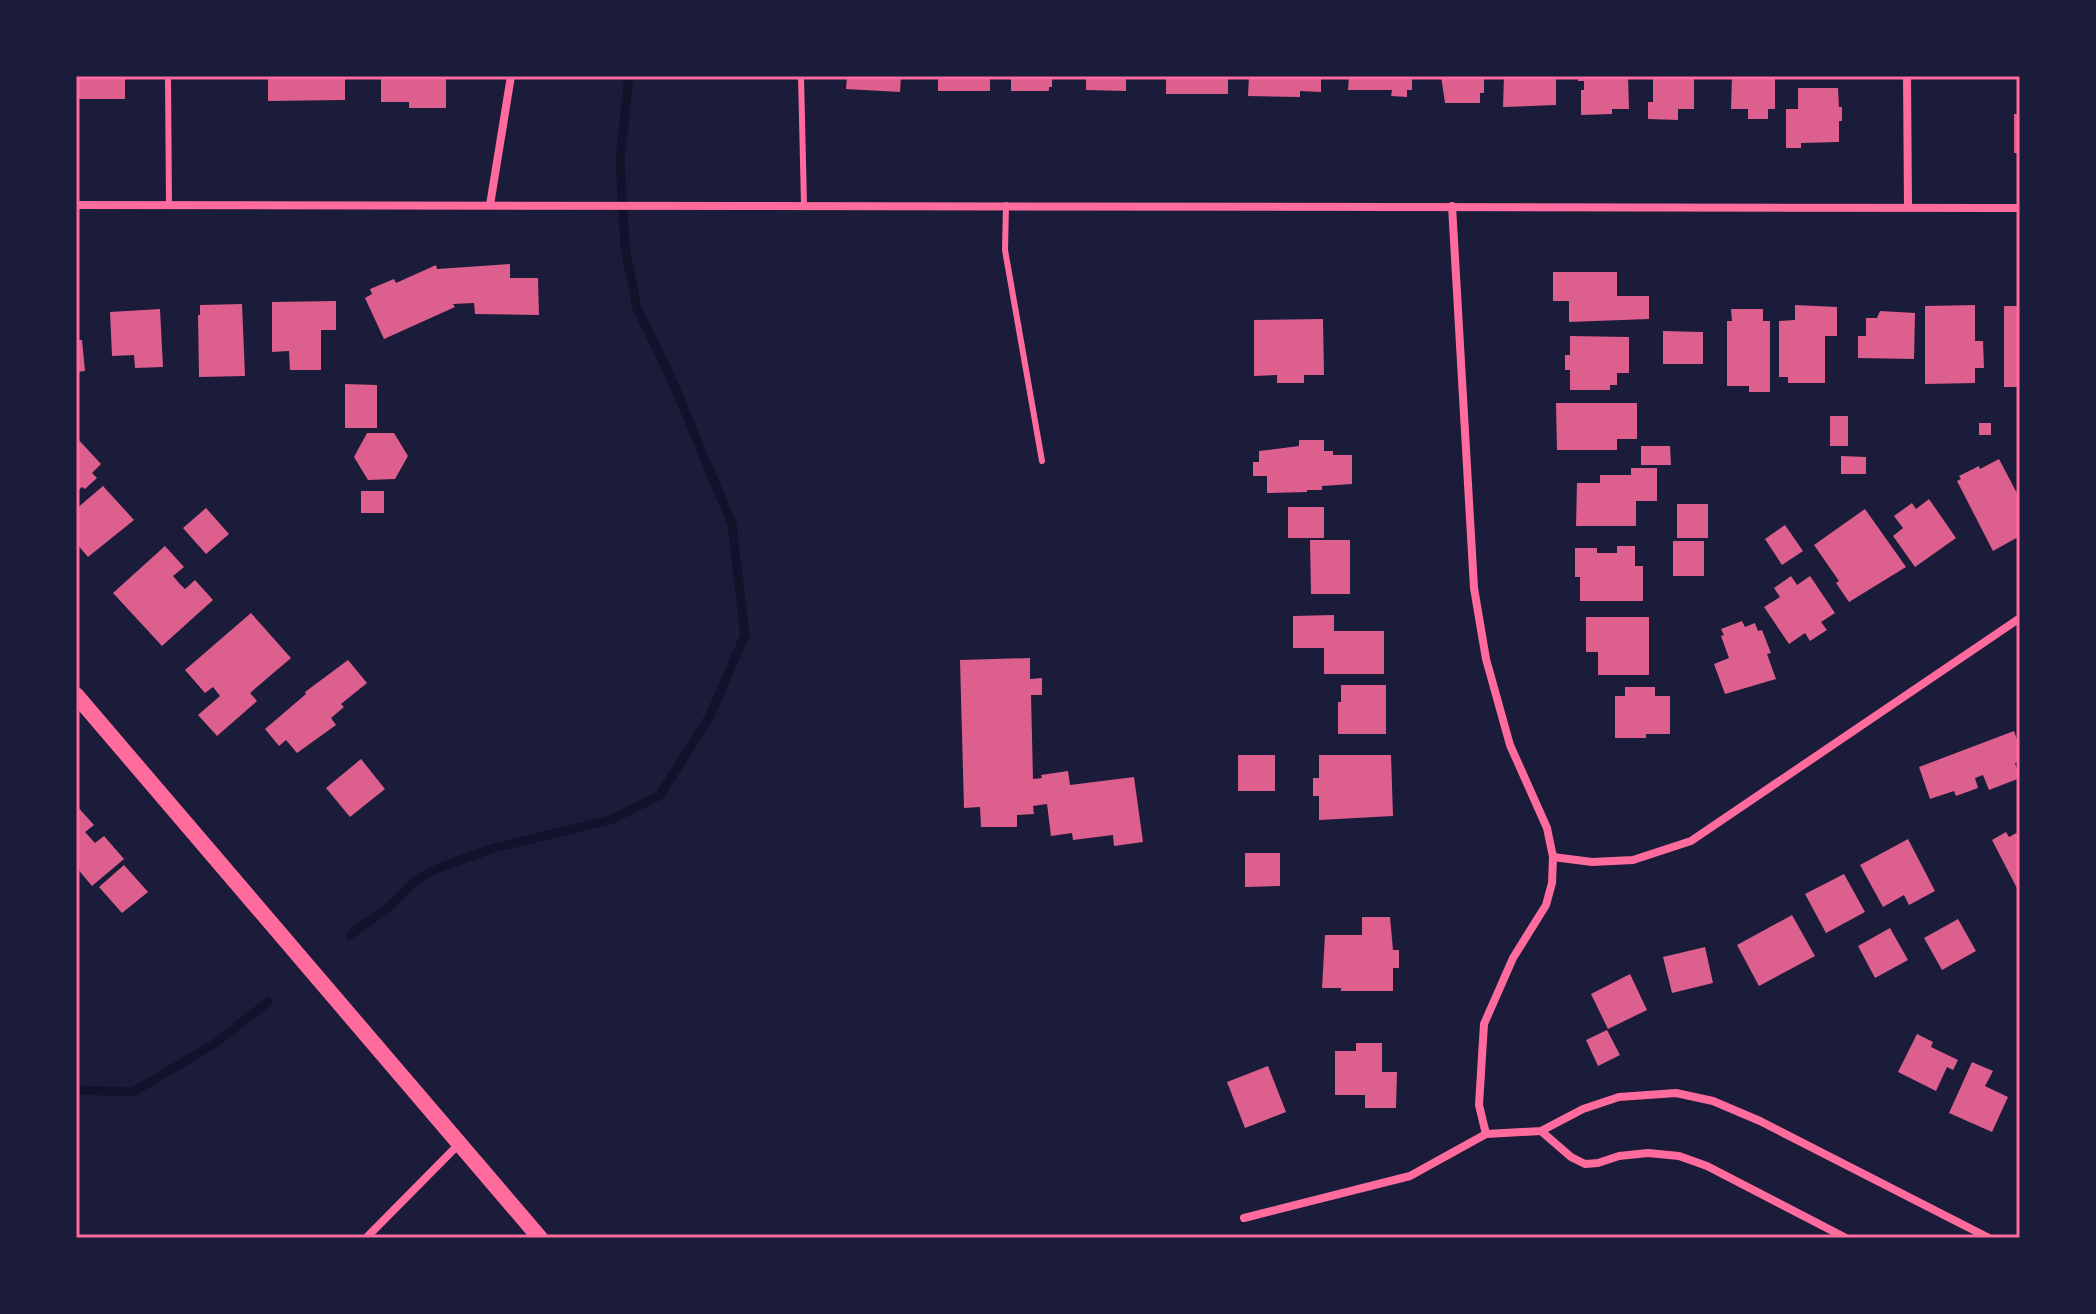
<svg xmlns="http://www.w3.org/2000/svg" width="2096" height="1314" font-family="'Public Sans',sans-serif">
	<style>
		.lines { fill: none; stroke-linecap: round; stroke-linejoin: round }
		.stream { stroke: #12122b; stroke-width: 9 }
		.building { fill: #dd5f8e }
		.service { stroke: #ff6b9d; stroke-width: 6 }
		.minor { stroke: #ff6b9d; stroke-width: 8 }
		.secondary { stroke: #ff6b9d; stroke-width: 16 }
		.neatline { fill: none; stroke: #ff6b9d; stroke-width: 3 }
	</style>
	<rect width="100%" height="100%" fill="#1b1b3a"/>
	<g class="lines">
		<g class="stream">
			<path d="M 350,935 L 390,906 L 417,879 L 441,867 L 494,848 L 610,820 L 660,795 L 710,716 L 745,635 L 732,524 L 671,378 L 637,308 L 625,247 L 620,159 L 629,76"/>
			<path d="M 76,1090 L 133,1092 L 214,1044 L 268,1002"/>
		</g>
	</g>
	<g class="building">
		<rect x="76" y="76" width="49" height="23"/>
		<path d="M 268,76 L 345,76 L 345,100 L 268,101 Z"/>
		<path d="M 381,76 L 446,76 L 446,108 L 409,108 L 409,102 L 381,102 Z"/>
		<path d="M 847,76 L 901,76 L 900,92 L 846,89 Z"/>
		<rect x="938" y="76" width="52" height="15"/>
		<path d="M 1011,76 L 1052,76 L 1052,87 L 1049,87 L 1049,91 L 1011,91 Z"/>
		<path d="M 1086,76 L 1126,76 L 1126,91 L 1086,90 Z"/>
		<rect x="1166" y="76" width="62" height="18"/>
		<path d="M 1249,76 L 1321,76 L 1321,92 L 1300,91 L 1300,97 L 1248,96 Z"/>
		<path d="M 1349,76 L 1412,76 L 1412,90 L 1407,90 L 1407,97 L 1391,96 L 1392,90 L 1348,90 Z"/>
		<path d="M 1441,76 L 1484,76 L 1484,93 L 1480,93 L 1480,103 L 1445,103 Z"/>
		<path d="M 1504,76 L 1556,76 L 1556,105 L 1503,107 Z"/>
		<path d="M 1578,76 L 1628,76 L 1629,109 L 1612,109 L 1612,114 L 1581,115 L 1581,90 L 1584,90 L 1584,81 L 1578,81 Z"/>
		<path d="M 1653,76 L 1694,76 L 1694,109 L 1678,109 L 1678,120 L 1648,119 L 1648,102 L 1653,102 Z"/>
		<path d="M 1732,76 L 1775,76 L 1775,109 L 1768,109 L 1768,119 L 1748,119 L 1748,109 L 1731,109 Z"/>
		<path d="M 1798,88 L 1838,88 L 1839,107 L 1842,107 L 1842,121 L 1839,121 L 1839,142 L 1801,143 L 1801,148 L 1786,148 L 1786,109 L 1798,109 Z"/>
		<rect x="2014" y="114" width="6" height="39"/>
		<path d="M 510,264 L 510,278 L 538,278 L 539,315 L 475,314 L 474,303 L 453,304 L 455,307 L 384,339 L 365,298 L 372,294 L 370,289 L 394,279 L 396,283 L 436,265 L 437,269 Z"/>
		<path d="M 1553,272 L 1617,272 L 1617,296 L 1649,296 L 1649,319 L 1569,322 L 1569,301 L 1553,301 Z"/>
		<path d="M 336,301 L 336,330 L 321,330 L 321,370 L 290,370 L 289,351 L 272,352 L 272,302 Z"/>
		<path d="M 242,304 L 245,376 L 199,377 L 198,315 L 200,315 L 200,305 Z"/>
		<path d="M 1795,305 L 1837,307 L 1837,336 L 1825,336 L 1825,383 L 1788,383 L 1788,377 L 1779,377 L 1779,321 L 1795,320 Z"/>
		<path d="M 1975,305 L 1975,341 L 1983,341 L 1984,368 L 1975,368 L 1975,383 L 1925,384 L 1925,306 Z"/>
		<rect x="2004" y="306" width="16" height="81"/>
		<path d="M 160,309 L 163,367 L 135,368 L 134,355 L 112,356 L 110,312 Z"/>
		<path d="M 1731,309 L 1763,309 L 1763,321 L 1770,321 L 1770,392 L 1749,392 L 1749,386 L 1727,386 L 1727,321 L 1732,321 Z"/>
		<path d="M 1880,311 L 1915,313 L 1914,359 L 1858,358 L 1858,336 L 1866,336 L 1866,318 L 1877,318 Z"/>
		<path d="M 1323,319 L 1324,375 L 1304,375 L 1304,383 L 1277,383 L 1277,375 L 1254,376 L 1254,320 Z"/>
		<path d="M 1663,331 L 1703,332 L 1703,364 L 1663,364 Z"/>
		<path d="M 1570,336 L 1629,337 L 1629,373 L 1617,373 L 1617,385 L 1610,385 L 1610,390 L 1570,390 L 1570,370 L 1565,370 L 1565,355 L 1570,355 Z"/>
		<path d="M 76,340 L 82,340 L 85,371 L 76,372 Z"/>
		<path d="M 345,384 L 377,385 L 377,428 L 345,428 Z"/>
		<path d="M 1556,403 L 1637,403 L 1637,439 L 1617,439 L 1617,450 L 1557,450 Z"/>
		<rect x="1830" y="416" width="18" height="30"/>
		<rect x="1979" y="423" width="12" height="12"/>
		<path d="M 367,433 L 394,433 L 408,456 L 395,479 L 368,480 L 354,457 Z"/>
		<path d="M 76,437 L 101,464 L 92,473 L 97,478 L 85,489 L 82,487 L 76,492 Z"/>
		<path d="M 1299,440 L 1324,440 L 1324,451 L 1333,451 L 1333,455 L 1352,455 L 1352,484 L 1322,486 L 1322,490 L 1307,490 L 1307,492 L 1267,493 L 1267,476 L 1253,476 L 1253,462 L 1259,462 L 1259,451 L 1299,446 Z"/>
		<path d="M 1641,446 L 1670,446 L 1671,465 L 1641,465 Z"/>
		<path d="M 1841,456 L 1866,457 L 1866,474 L 1841,474 Z"/>
		<path d="M 1999,459 L 2020,499 L 2020,536 L 1993,551 L 1957,481 L 1961,479 L 1959,476 L 1979,466 L 1980,469 Z"/>
		<path d="M 1631,468 L 1657,468 L 1657,501 L 1636,501 L 1636,526 L 1576,526 L 1577,483 L 1600,483 L 1600,475 L 1631,475 Z"/>
		<path d="M 103,486 L 134,520 L 88,557 L 76,543 L 76,509 Z"/>
		<rect x="361" y="491" width="23" height="22"/>
		<path d="M 1929,499 L 1956,538 L 1915,567 L 1893,536 L 1903,528 L 1894,516 L 1912,503 L 1916,509 Z"/>
		<rect x="1677" y="504" width="31" height="34"/>
		<rect x="1288" y="507" width="36" height="31"/>
		<path d="M 206,508 L 229,534 L 206,554 L 183,528 Z"/>
		<path d="M 1865,509 L 1906,567 L 1849,602 L 1836,583 L 1839,581 L 1814,545 Z"/>
		<path d="M 1785,525 L 1803,551 L 1782,565 L 1765,539 Z"/>
		<path d="M 1310,540 L 1350,540 L 1350,594 L 1311,594 Z"/>
		<rect x="1673" y="541" width="31" height="35"/>
		<path d="M 165,546 L 184,567 L 173,576 L 179,583 L 185,589 L 195,580 L 213,600 L 162,646 L 113,593 Z"/>
		<path d="M 1617,546 L 1635,546 L 1635,566 L 1643,566 L 1643,601 L 1580,601 L 1580,577 L 1575,577 L 1575,548 L 1597,548 L 1597,553 L 1617,553 Z"/>
		<path d="M 1791,576 L 1797,585 L 1810,576 L 1835,613 L 1821,622 L 1827,630 L 1810,641 L 1805,633 L 1789,644 L 1764,607 L 1780,597 L 1774,588 Z"/>
		<path d="M 251,613 L 291,658 L 250,693 L 257,701 L 217,736 L 198,715 L 220,696 L 213,687 L 205,693 L 185,670 Z"/>
		<path d="M 1334,615 L 1334,631 L 1384,631 L 1384,674 L 1324,674 L 1324,648 L 1293,648 L 1293,616 Z"/>
		<path d="M 1586,617 L 1649,617 L 1649,675 L 1598,675 L 1598,652 L 1586,652 Z"/>
		<path d="M 1742,621 L 1745,627 L 1755,623 L 1758,631 L 1762,630 L 1771,653 L 1767,654 L 1776,679 L 1725,694 L 1714,664 L 1729,658 L 1721,636 L 1724,635 L 1721,629 Z"/>
		<path d="M 1030,658 L 1030,679 L 1042,678 L 1042,695 L 1031,695 L 1033,779 L 1042,778 L 1041,775 L 1068,771 L 1070,785 L 1134,777 L 1143,842 L 1114,846 L 1113,835 L 1073,840 L 1072,833 L 1051,836 L 1047,804 L 1033,806 L 1034,814 L 1017,815 L 1017,827 L 981,827 L 980,807 L 964,808 L 960,660 Z"/>
		<path d="M 348,660 L 367,683 L 341,704 L 344,707 L 331,718 L 336,725 L 297,753 L 286,740 L 279,746 L 265,729 L 306,694 L 305,692 Z"/>
		<path d="M 1341,685 L 1386,685 L 1386,734 L 1338,734 L 1338,702 L 1341,702 Z"/>
		<path d="M 1625,687 L 1655,687 L 1655,696 L 1670,696 L 1670,734 L 1646,734 L 1646,738 L 1615,738 L 1615,696 L 1625,696 Z"/>
		<path d="M 2014,731 L 2020,748 L 2020,761 L 2015,763 L 2020,778 L 1989,790 L 1983,775 L 1975,778 L 1978,788 L 1956,796 L 1954,791 L 1930,799 L 1919,767 Z"/>
		<rect x="1238" y="755" width="37" height="36"/>
		<path d="M 1319,755 L 1391,755 L 1393,816 L 1319,820 L 1319,796 L 1313,796 L 1313,778 L 1319,778 Z"/>
		<path d="M 361,759 L 385,789 L 350,817 L 326,788 Z"/>
		<path d="M 76,805 L 94,825 L 85,832 L 95,843 L 104,836 L 124,859 L 92,886 L 76,867 Z"/>
		<path d="M 2020,831 L 2020,894 L 1992,840 L 2006,832 L 2009,837 Z"/>
		<path d="M 1908,839 L 1935,891 L 1909,905 L 1904,895 L 1883,907 L 1860,865 Z"/>
		<path d="M 1245,853 L 1280,853 L 1280,886 L 1245,887 Z"/>
		<path d="M 124,865 L 148,892 L 122,913 L 99,887 Z"/>
		<path d="M 1844,874 L 1865,912 L 1826,933 L 1805,894 Z"/>
		<path d="M 1792,915 L 1815,956 L 1759,986 L 1737,945 Z"/>
		<path d="M 1362,917 L 1390,917 L 1393,950 L 1399,950 L 1399,968 L 1393,968 L 1393,991 L 1341,991 L 1341,988 L 1322,988 L 1325,935 L 1362,935 Z"/>
		<path d="M 1958,919 L 1976,951 L 1942,970 L 1924,938 Z"/>
		<path d="M 1890,928 L 1908,960 L 1875,978 L 1858,946 Z"/>
		<path d="M 1705,947 L 1713,983 L 1672,993 L 1663,957 Z"/>
		<path d="M 1630,974 L 1647,1010 L 1608,1029 L 1591,994 Z"/>
		<path d="M 1607,1030 L 1620,1055 L 1598,1066 L 1586,1040 Z"/>
		<path d="M 1917,1034 L 1933,1042 L 1931,1047 L 1958,1060 L 1953,1070 L 1947,1067 L 1936,1091 L 1898,1072 Z"/>
		<path d="M 1356,1043 L 1382,1043 L 1382,1072 L 1397,1072 L 1396,1108 L 1365,1108 L 1365,1095 L 1335,1095 L 1335,1051 L 1356,1051 Z"/>
		<path d="M 1972,1062 L 1993,1071 L 1985,1086 L 2008,1097 L 1992,1132 L 1949,1113 Z"/>
		<path d="M 1268,1066 L 1286,1112 L 1245,1128 L 1227,1082 Z"/>
	</g>
	<g class="lines">
		<g class="service">
			<path d="M 168,76 L 169,205"/>
			<path d="M 801,76 L 804,205"/>
			<path d="M 1006,205 L 1005,250 L 1042,461"/>
		</g>
		<g class="minor">
			<path d="M 1907,76 L 1908,207"/>
			<path d="M 76,205 L 2020,208"/>
			<path d="M 490,205 L 511,76"/>
			<path d="M 1452,206 L 1474,588 L 1486,659 L 1510,745 L 1547,828 L 1553,857 L 1552,883 L 1546,905 L 1513,958 L 1484,1024 L 1479,1105 L 1486,1134"/>
			<path d="M 1553,857 L 1592,862 L 1633,860 L 1691,841 L 2020,618"/>
			<path d="M 1541,1131 L 1571,1157 L 1585,1164 L 1598,1163 L 1619,1156 L 1648,1153 L 1679,1156 L 1707,1166 L 1846,1238"/>
			<path d="M 1244,1218 L 1410,1176 L 1486,1134 L 1541,1131 L 1583,1109 L 1619,1097 L 1676,1093 L 1713,1101 L 1760,1121 L 1989,1238"/>
			<path d="M 366,1238 L 460,1143"/>
		</g>
		<path class="secondary" d="M 76,695 L 540,1238"/>
	</g>
	<rect width="2096" height="1314" fill="none" stroke="#1b1b3a" stroke-width="156"/>
	<rect x="78" y="78" width="1940" height="1158" class="neatline"/>
</svg>
